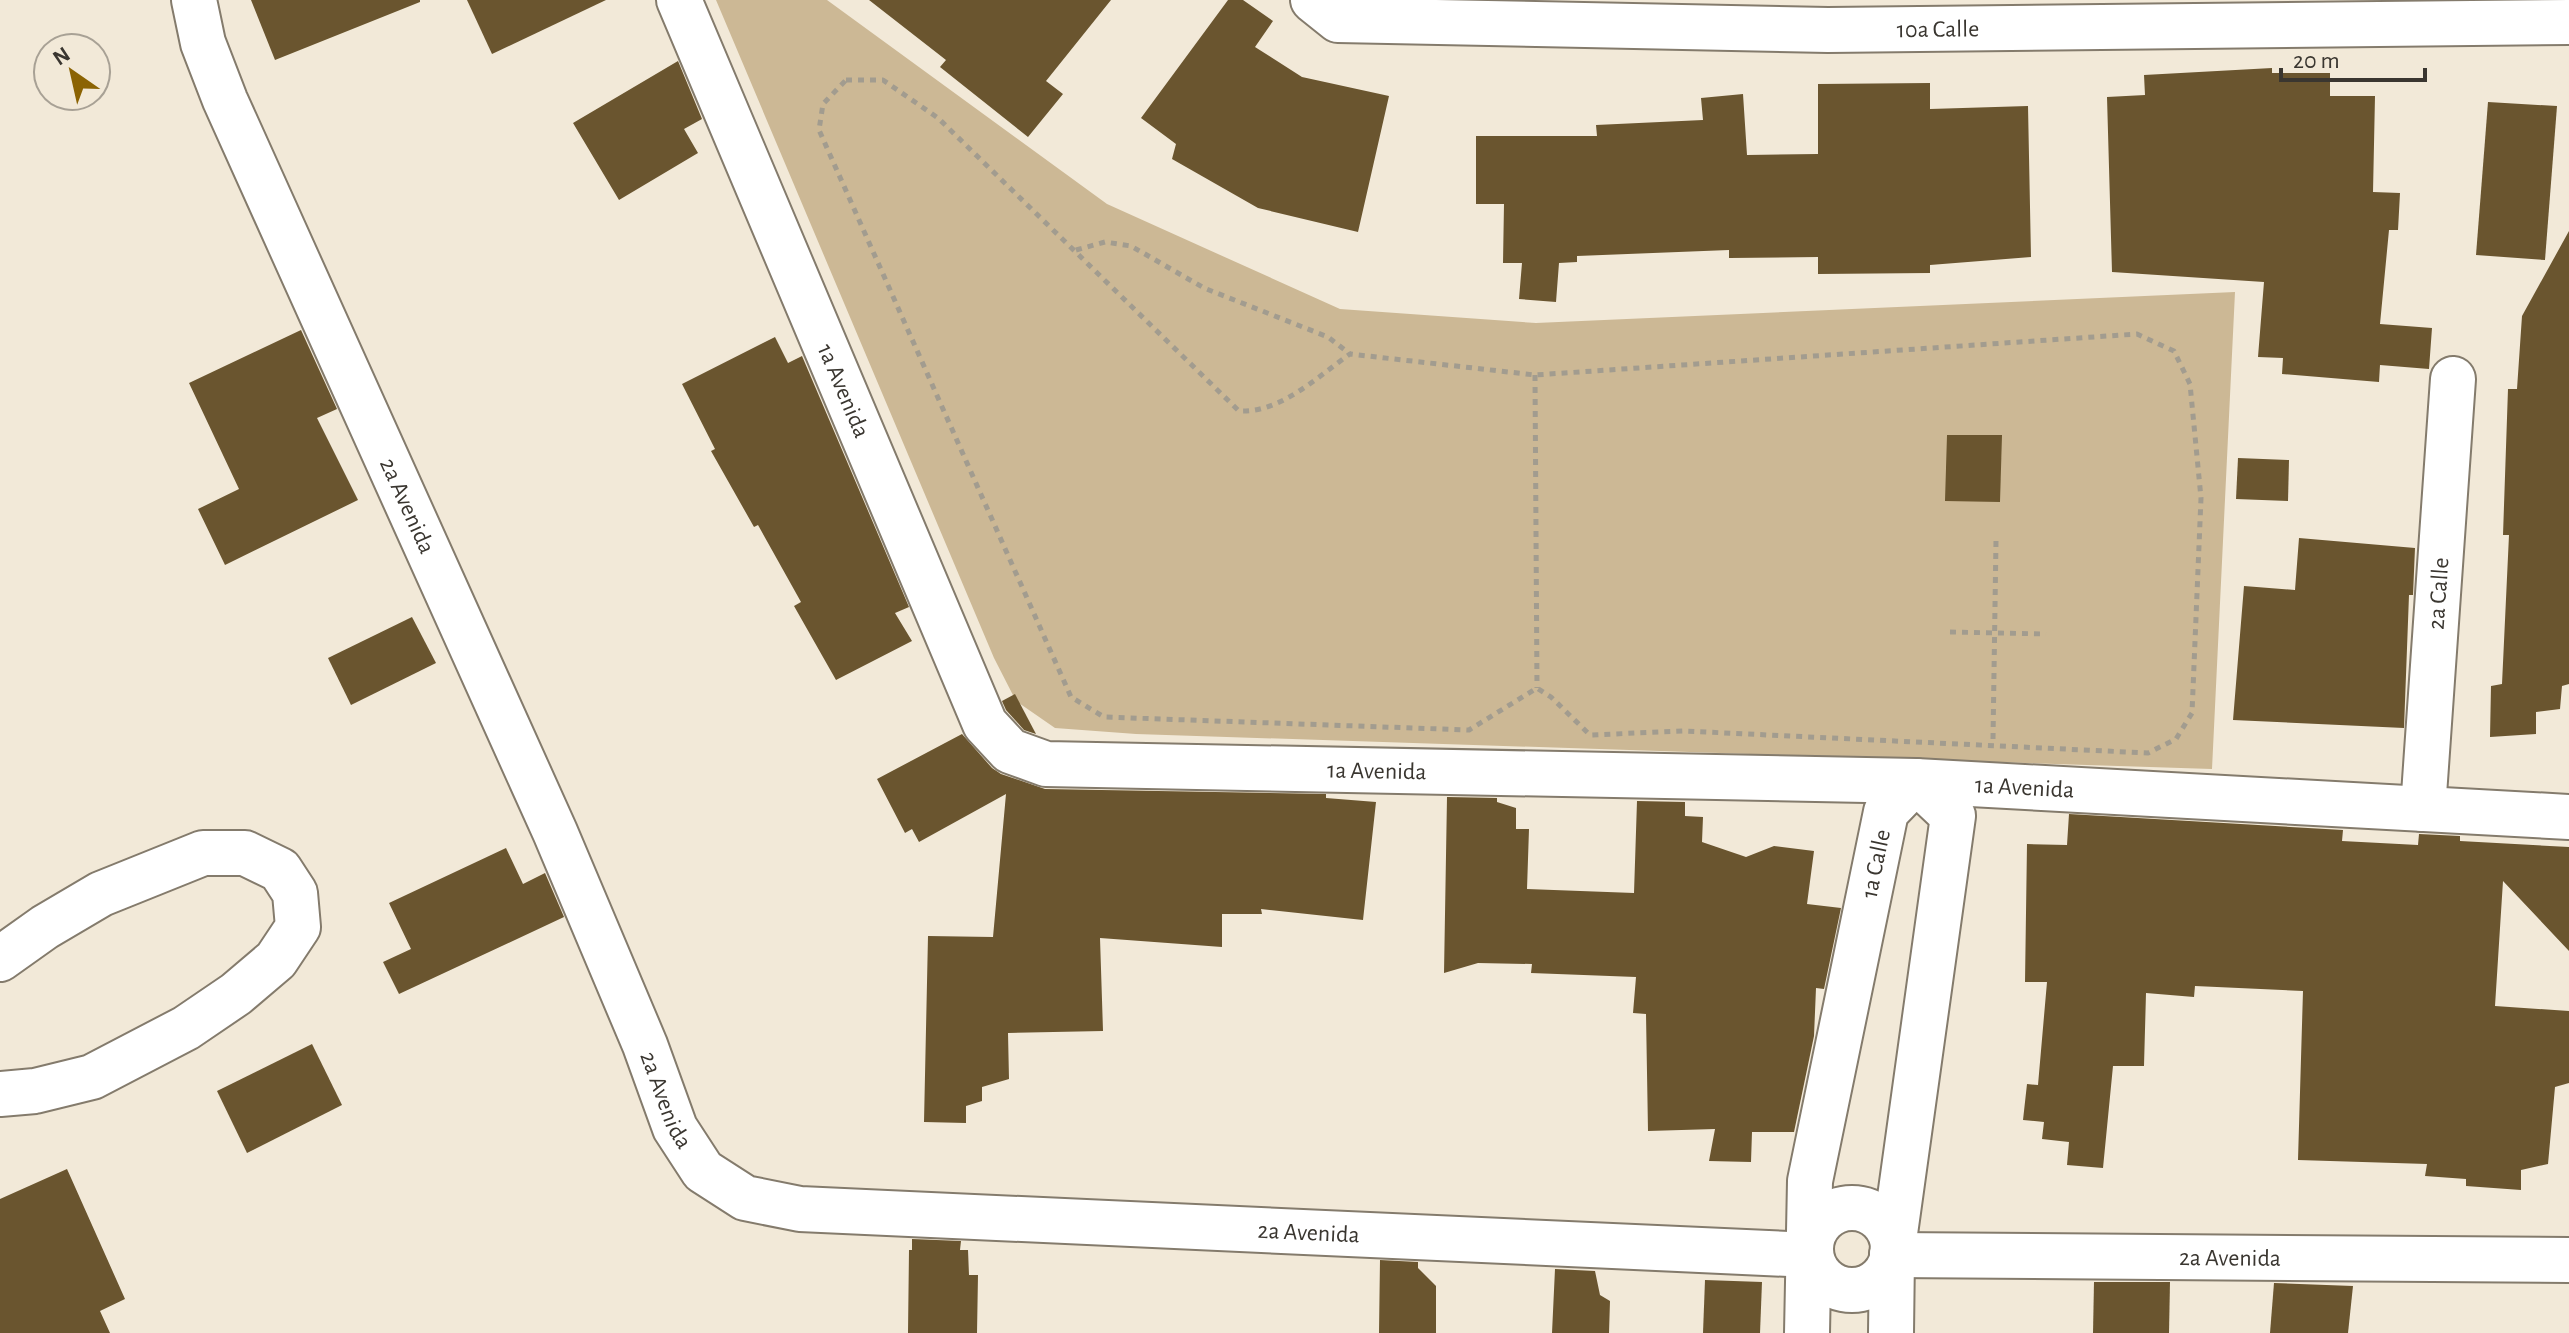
<svg xmlns="http://www.w3.org/2000/svg" width="2569" height="1333" font-family="'Alegreya Sans',sans-serif">
	<style>
		.green { fill: #ccb895 }
		.building { fill: #6a552f }
		.lines { fill: none; stroke-linecap: round; stroke-linejoin: round }
		.minor-casing { stroke: #847b6c; stroke-width: 48 }
		.path { stroke: #a29c8f; stroke-width: 5; stroke-dasharray: 6 6; stroke-linecap: butt }
		.minor { stroke: #fff; stroke-width: 44 }
		.labels { text-anchor: middle; stroke-width: 8; stroke-linejoin: round; paint-order: stroke }
		.street-label { font-size: 24px; fill: #3a3630; stroke: #f2e9d8 }
	</style>
	<rect width="100%" height="100%" fill="#f2e9d8"/>
	<path class="green" d="M 716,0 L 827,0 L 1107,204 L 1340,309 L 1536,323 L 2235,292 L 2212,769 L 1136,734 L 1055,728 L 1016,701 L 994,658 Z"/>
	<g class="building">
		<path d="M 251,0 L 420,0 L 420,2 L 275,60 Z"/>
		<path d="M 467,0 L 606,0 L 492,54 Z"/>
		<path d="M 869,0 L 1111,0 L 1046,81 L 1063,94 L 1028,137 L 940,67 L 946,60 Z"/>
		<path d="M 1228,0 L 1243,0 L 1273,21 L 1255,47 L 1302,77 L 1389,96 L 1358,232 L 1258,208 L 1172,159 L 1176,144 L 1141,118 Z"/>
		<path d="M 678,61 L 702,119 L 684,129 L 698,153 L 619,200 L 573,123 Z"/>
		<path d="M 2272,68 L 2272,73 L 2330,73 L 2330,96 L 2375,96 L 2373,192 L 2400,193 L 2398,230 L 2389,230 L 2380,324 L 2432,328 L 2429,369 L 2380,365 L 2379,382 L 2282,374 L 2283,358 L 2258,357 L 2264,282 L 2112,272 L 2107,97 L 2145,95 L 2144,75 Z"/>
		<path d="M 1930,83 L 1930,109 L 2028,106 L 2031,257 L 1930,265 L 1930,273 L 1818,274 L 1818,257 L 1729,258 L 1729,250 L 1577,256 L 1577,262 L 1559,263 L 1556,302 L 1519,299 L 1522,263 L 1503,263 L 1504,204 L 1476,204 L 1476,136 L 1597,136 L 1596,125 L 1703,120 L 1701,98 L 1743,94 L 1747,155 L 1818,154 L 1818,84 Z"/>
		<path d="M 2488,102 L 2557,106 L 2545,260 L 2476,255 Z"/>
		<path d="M 2569,231 L 2569,684 L 2562,686 L 2560,709 L 2536,712 L 2536,734 L 2490,737 L 2491,686 L 2502,684 L 2509,535 L 2503,535 L 2508,389 L 2517,389 L 2522,316 Z"/>
		<path d="M 301,330 L 337,409 L 317,418 L 358,500 L 225,565 L 198,509 L 239,489 L 189,383 Z"/>
		<path d="M 775,337 L 788,363 L 802,356 L 909,607 L 895,613 L 912,641 L 836,680 L 794,606 L 801,602 L 758,525 L 754,527 L 711,451 L 715,449 L 682,384 Z"/>
		<path d="M 1947,435 L 2002,435 L 2000,502 L 1945,501 Z"/>
		<path d="M 2238,458 L 2289,460 L 2288,501 L 2236,499 Z"/>
		<path d="M 2299,538 L 2415,548 L 2413,595 L 2409,595 L 2404,728 L 2233,720 L 2244,586 L 2295,590 Z"/>
		<path d="M 412,617 L 436,663 L 351,705 L 328,658 Z"/>
		<path d="M 1015,694 L 1036,734 L 1024,730 L 1006,710 L 1002,701 Z"/>
		<path d="M 962,734 L 992,768 L 1001,774 L 1045,789 L 1326,794 L 1326,798 L 1376,802 L 1363,920 L 1261,909 L 1262,914 L 1222,914 L 1222,947 L 1100,938 L 1103,1031 L 1008,1033 L 1009,1079 L 982,1087 L 982,1101 L 966,1106 L 966,1123 L 924,1122 L 928,936 L 993,937 L 1006,794 L 919,842 L 912,829 L 905,833 L 877,779 Z"/>
		<path d="M 1447,797 L 1497,798 L 1497,802 L 1516,808 L 1516,829 L 1529,829 L 1527,889 L 1634,893 L 1637,801 L 1685,802 L 1685,816 L 1703,817 L 1702,842 L 1746,857 L 1774,846 L 1814,851 L 1807,904 L 1841,908 L 1824,989 L 1816,988 L 1814,1036 L 1794,1132 L 1752,1132 L 1751,1162 L 1709,1161 L 1715,1129 L 1648,1131 L 1646,1014 L 1633,1013 L 1636,977 L 1531,973 L 1532,964 L 1478,963 L 1444,973 Z"/>
		<path d="M 2069,814 L 2343,830 L 2342,841 L 2418,845 L 2419,834 L 2460,836 L 2460,841 L 2569,847 L 2569,951 L 2503,881 L 2495,1006 L 2569,1011 L 2569,1083 L 2555,1087 L 2548,1164 L 2521,1170 L 2521,1190 L 2466,1186 L 2466,1179 L 2425,1176 L 2427,1164 L 2298,1160 L 2303,991 L 2195,986 L 2194,997 L 2146,993 L 2144,1066 L 2113,1066 L 2103,1168 L 2067,1165 L 2069,1142 L 2042,1139 L 2044,1122 L 2023,1120 L 2027,1084 L 2038,1085 L 2047,982 L 2025,982 L 2027,844 L 2067,845 Z"/>
		<path d="M 506,848 L 523,884 L 545,873 L 564,917 L 399,994 L 383,962 L 411,949 L 389,903 Z"/>
		<path d="M 312,1044 L 342,1105 L 247,1153 L 217,1091 Z"/>
		<path d="M 67,1169 L 125,1299 L 100,1311 L 110,1333 L 0,1333 L 0,1199 Z"/>
		<path d="M 912,1239 L 961,1241 L 960,1250 L 968,1250 L 969,1275 L 978,1275 L 977,1333 L 908,1333 L 909,1250 L 912,1250 Z"/>
		<path d="M 1380,1260 L 1418,1262 L 1418,1268 L 1436,1286 L 1436,1333 L 1379,1333 Z"/>
		<path d="M 1555,1269 L 1595,1271 L 1600,1295 L 1610,1301 L 1609,1333 L 1552,1333 Z"/>
		<path d="M 1705,1280 L 1762,1282 L 1760,1333 L 1703,1333 Z"/>
		<path d="M 2094,1282 L 2170,1282 L 2169,1333 L 2093,1333 Z"/>
		<path d="M 2274,1283 L 2353,1286 L 2348,1333 L 2270,1333 Z"/>
	</g>
	<g class="lines">
		<g class="minor-casing">
			<g id="minor">
				<path id="s1" d="M 194,0 L 203,43 L 225,100 L 555,832 L 645,1045 L 675,1128 L 703,1171 L 745,1198 L 800,1209 L 1810,1255"/>
				<path id="s2" d="M 679,0 L 985,724 L 1010,751 L 1046,764 L 1916,781 L 2569,817"/>
				<path id="s3" d="M 1313,0 L 1338,20 L 1828,30 L 2569,22"/>
				<path id="s4" d="M 2423,809 L 2453,379"/>
				<path d="M 0,959 L 45,927 L 101,894 L 203,853 L 245,853 L 280,870 L 295,893 L 298,927 L 276,960 L 236,994 L 186,1028 L 92,1077 L 35,1091 L 0,1094"/>
				<circle cx="1852" cy="1249" r="41"/>
				<path id="s5" d="M 1892,1255 L 2569,1260"/>
				<path id="s6" d="M 1807,1333 L 1810,1181 L 1886,812 L 1916,781 L 1953,816 L 1892,1255 L 1891,1333"/>
			</g>
		</g>
		<g class="path">
			<path d="M 846,80 L 883,80 L 938,118 L 1239,411 C 1281,413 1317,377 1350,354 L 1535,375 L 2137,334 L 2174,351 L 2190,384 L 2201,498 L 2192,713 L 2176,739 L 2148,753 L 1684,731 L 1590,735 L 1551,697 L 1537,688 L 1469,730 L 1104,717 L 1071,697 L 819,130 L 823,104 Z"/>
			<path d="M 1076,250 L 1105,242 L 1131,246 L 1204,288 L 1328,337 L 1350,354"/>
			<path d="M 1535,375 L 1537,688"/>
			<path d="M 1950,632 L 2046,634"/>
			<path d="M 1993,739 L 1996,540"/>
		</g>
		<use href="#minor" class="minor"/>
	</g>
	<g class="labels">
		<g class="street-label">
			<text dy="8" stroke="none"><textPath href="#s3" startOffset="632">10a Calle</textPath></text>
			<text dy="8" stroke="none"><textPath href="#s2" startOffset="424">1a Avenida</textPath></text>
			<text dy="8" stroke="none"><textPath href="#s1" startOffset="550">2a Avenida</textPath></text>
			<text dy="8" stroke="none"><textPath href="#s4" startOffset="216">2a Calle</textPath></text>
			<text dy="8" stroke="none"><textPath href="#s2" startOffset="1192">1a Avenida</textPath></text>
			<text dy="8" stroke="none"><textPath href="#s2" startOffset="1840">1a Avenida</textPath></text>
			<text dy="8" stroke="none"><textPath href="#s6" startOffset="476">1a Calle</textPath></text>
			<text dy="8" stroke="none"><textPath href="#s1" startOffset="1198">2a Avenida</textPath></text>
			<text dy="8" stroke="none"><textPath href="#s1" startOffset="1894">2a Avenida</textPath></text>
			<text dy="8" stroke="none"><textPath href="#s5" startOffset="338">2a Avenida</textPath></text>
		</g>
	</g>
	<g transform="translate(72 72) rotate(326)"><circle r="38" fill="#f2e9d8" stroke="#a8a195" stroke-width="2"/>
	<path d="M0-6L14 30L0 20L-14 30Z" fill="#8b6303"/>
	<text y="-12" font-size="22" font-weight="bold" text-anchor="middle" fill="#3a3630">N</text>
	</g>
	<path d="M2281 68v12h144v-12" fill="none" stroke="#3a3630" stroke-width="4"/>
	<text x="2293" y="68" font-size="24" fill="#3a3630" stroke="#f2e9d8" stroke-width="6" paint-order="stroke">20 m</text>
</svg>
